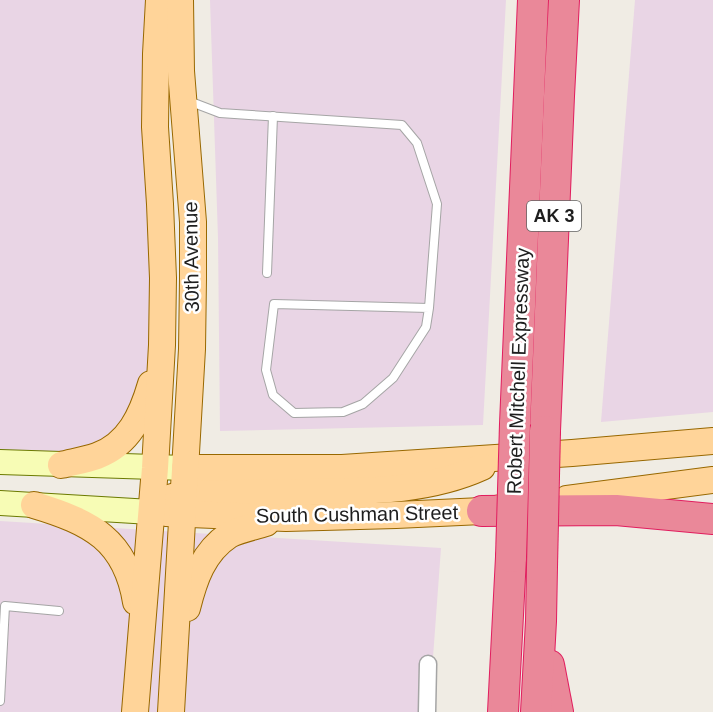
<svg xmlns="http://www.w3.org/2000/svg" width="713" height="712" font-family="Arial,sans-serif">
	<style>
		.industrial { fill: #e9d5e5 }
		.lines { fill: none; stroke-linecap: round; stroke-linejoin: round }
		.lane-casing { stroke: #a5a5a5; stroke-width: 10 }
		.street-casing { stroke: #a5a5a5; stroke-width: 19 }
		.secondary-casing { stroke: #6b7a01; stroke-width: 26 }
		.primary-casing { stroke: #986800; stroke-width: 28 }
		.highway-casing { stroke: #e11d5e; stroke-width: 32 }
		.lane { stroke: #fff; stroke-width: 8 }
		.street { stroke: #fff; stroke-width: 16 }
		.secondary { stroke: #f7fcb5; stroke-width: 24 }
		.primary { stroke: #ffd499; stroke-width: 26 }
		.highway { stroke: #ea8899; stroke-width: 30 }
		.highway-bridge-casing { stroke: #e11d5e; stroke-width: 32; stroke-linecap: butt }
		.highway-bridge { stroke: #ea8899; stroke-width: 30 }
		.labels { text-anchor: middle; stroke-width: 5; stroke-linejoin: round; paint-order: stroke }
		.shield { fill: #fff; stroke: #626262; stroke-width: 1.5 }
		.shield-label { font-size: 18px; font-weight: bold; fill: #1e1e1e }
		.street-label { font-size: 20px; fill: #1e1e1e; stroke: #fff }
	</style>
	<rect width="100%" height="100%" fill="#f0ece4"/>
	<g class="industrial">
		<path d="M 0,0 L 150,0 L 153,286 L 147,383 L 139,406 L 101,445 L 67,452 L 0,450 Z"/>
		<path d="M 210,0 L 506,0 L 483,425 L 220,431 L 218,238 Z"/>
		<path d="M 635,0 L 713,0 L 713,412 L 601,422 Z"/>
		<path d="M 0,521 L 441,548 L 429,712 L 0,712 Z"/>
	</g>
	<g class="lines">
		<g class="lane-casing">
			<g id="lane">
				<path d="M 186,100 L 220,113 L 402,125 L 417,143 L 437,204 L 429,308 L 274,304 L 266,370 L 273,395 L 294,413 L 343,412 L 363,404 L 393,378 L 426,327 L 429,308"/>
				<path d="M 267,273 L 273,116"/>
				<path d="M 0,701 L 5,606 L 59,611"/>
			</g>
		</g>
		<g class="street-casing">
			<path id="street" d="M 427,712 L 428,664"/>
		</g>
		<g class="secondary-casing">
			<g id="secondary">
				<path d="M 0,462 L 185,468"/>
				<path d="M 0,503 L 151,512"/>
			</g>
		</g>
		<g class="primary-casing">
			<g id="primary">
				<path d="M 61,465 C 73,462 86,460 97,456 C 129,444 142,415 151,384"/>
				<path d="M 185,468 L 342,468 L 572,453 L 713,441"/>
				<path d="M 169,498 L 183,494 C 224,493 266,492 307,492 C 366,491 427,492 482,467"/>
				<path d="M 567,499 L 713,480"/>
				<path d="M 34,505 C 91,522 126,540 136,602"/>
				<path d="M 166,513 L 286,518 L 396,515 L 482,511 L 501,508"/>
				<path d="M 187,608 C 194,580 203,552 229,535 C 240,529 254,527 266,523"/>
				<path d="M 135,712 L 155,468 L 162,345 L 163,278 L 160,204 L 155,127 L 156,54 L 159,0"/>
				<path d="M 171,712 L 192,349 L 193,279 L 193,222 L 181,71 L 180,0"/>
			</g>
		</g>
		<g class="highway-casing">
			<g id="highway">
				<path d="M 515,424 L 533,0"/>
				<path d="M 545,431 L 559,96 L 564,0"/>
				<path d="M 482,511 L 616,510 L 713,519"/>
				<path d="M 549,665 L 558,712"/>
				<path d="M 503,712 L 511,557"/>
				<path d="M 536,712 L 541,621 L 542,567"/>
			</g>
		</g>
		<use href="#lane" class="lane"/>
		<use href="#street" class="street"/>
		<use href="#secondary" class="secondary"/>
		<use href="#primary" class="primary"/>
		<use href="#highway" class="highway"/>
		<g class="highway-bridge-casing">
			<g id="highway-bridge">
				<path d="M 511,557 L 515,424"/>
				<path d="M 542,567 L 545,431"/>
			</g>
		</g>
		<use href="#highway-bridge" class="highway-bridge"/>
	</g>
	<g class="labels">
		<rect class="shield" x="527" y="201" width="54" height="30" rx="4.5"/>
		<g class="shield-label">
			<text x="554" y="222">AK 3</text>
		</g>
		<g class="street-label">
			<text transform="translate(191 257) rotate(-91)" y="7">30th Avenue</text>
			<text transform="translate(518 371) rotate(-88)" y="7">Robert Mitchell Expressway</text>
			<text transform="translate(357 514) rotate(-1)" y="7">South Cushman Street</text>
		</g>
	</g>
</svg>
